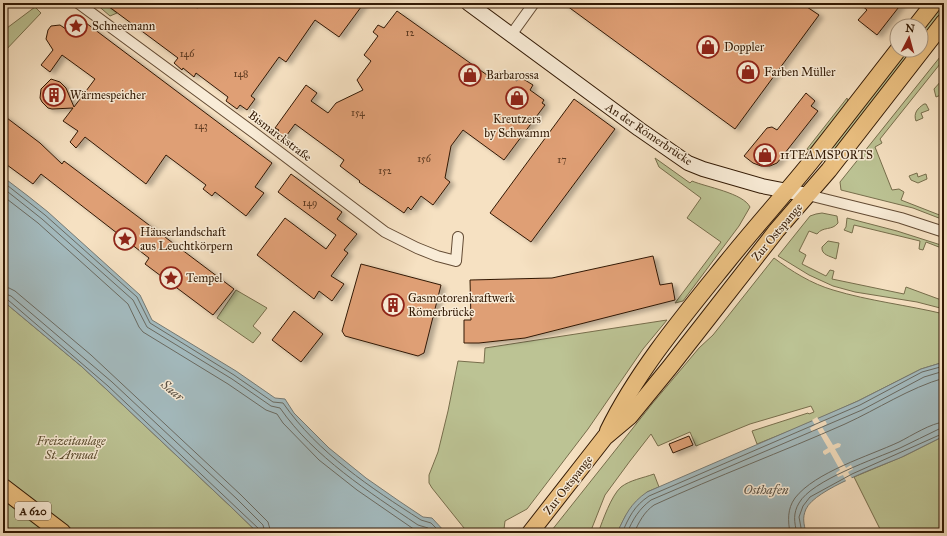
<svg xmlns="http://www.w3.org/2000/svg" width="947" height="536" font-family="'IM FELL Great Primer',serif">
	<style>
		.green { fill: #bcc394; stroke: #776e4c }
		.water { fill: #a3babe; stroke: #767a74 }
		.pier { fill: #f6e1c2 }
		.lines { fill: none; stroke-linecap: round; stroke-linejoin: round }
		.shore { stroke: #6a6a61; stroke-width: 1 }
		.building { fill: #df9f75; stroke: #321904; filter: url(#shadow) }
		.street-casing { stroke: #634b34; stroke-width: 12 }
		.secondary-casing { stroke: #321904; stroke-width: 16 }
		.primary-casing { stroke: #321904; stroke-width: 18 }
		.highway-casing { stroke: #321904; stroke-width: 20 }
		.street { stroke: #f9ecd7; stroke-width: 10 }
		.secondary { stroke: #f9ecd7; stroke-width: 14 }
		.primary { stroke: #ebc081; stroke-width: 16 }
		.highway { stroke: #ebc081; stroke-width: 18 }
		.labels { text-anchor: middle; stroke-width: 3; stroke-linejoin: round; paint-order: stroke }
		.number-label { font-size: 10px; fill: #5d3a20 }
		.shield { fill: #f9ecd7; stroke: #6e5843; stroke-width: 1 }
		.shield-label { font-size: 11px; font-weight: bold; fill: #321904 }
		.poi-label { font-size: 12px; fill: #321904; stroke: #f9ecd7; text-anchor: start }
		.street-label { font-size: 12px; fill: #321904; stroke: #f9ecd7 }
		.park-label { font-size: 12px; font-style: italic; fill: #5b4c2f; stroke: #f9ecd7 }
		.water-label { font-size: 13px; font-style: italic; fill: #5a5145; stroke: #f9ecd7 }
	</style>
	<defs>
		<filter id="shadow"><feDropShadow dx="4.5" dy="2.5" stdDeviation="2" flood-color="#0004"/></filter>
	</defs>
	<rect width="100%" height="100%" fill="#f6e1c2"/>
	<filter id="stains"><feTurbulence type="fractalNoise" baseFrequency=".005" numOctaves="4"/><feColorMatrix values="0 0 0 0 .2 0 0 0 0 .09 0 0 0 0 .02 0 0 0 .5 -.17"/></filter>
	<radialGradient id="worn" r=".72"><stop offset=".6" stop-color="#630" stop-opacity="0"/><stop offset="1" stop-color="#630" stop-opacity=".3"/></radialGradient>
	<g class="green">
		<path d="M 95,3 L 104,3 L 117,13 L 110,16 Z"/>
		<path d="M 941,3 L 944,3 L 944,14 L 921,43 L 921,28 Z"/>
		<path d="M 35,7 L 41,13 L 3,53 L 3,31 Z"/>
		<path d="M 905,50 L 916,50 L 826,163 L 823,160 L 853,121 Z"/>
		<path d="M 944,52 L 944,59 L 880,139 L 882,143 L 875,147 L 892,190 L 899,189 L 904,192 L 901,200 L 942,216 L 944,212 L 944,220 L 913,208 L 841,190 L 840,182 Z"/>
		<path d="M 944,79 L 944,88 L 941,90 L 943,94 L 936,97 L 934,89 L 942,80 Z"/>
		<path d="M 847,98 L 848,102 L 809,150 L 807,149 Z"/>
		<path d="M 924,104 L 926,104 L 929,110 L 921,113 L 923,118 L 916,121 C 913,113 918,108 924,104 Z"/>
		<path d="M 655,158 L 690,183 L 692,181 C 706,187 743,193 750,207 L 739,226 L 683,301 L 675,303 L 721,242 L 687,218 L 701,198 L 659,167 Z"/>
		<path d="M 917,173 L 918,177 L 926,174 L 927,179 L 918,183 L 911,180 L 909,176 Z"/>
		<path d="M 822,213 L 837,216 L 838,223 C 832,231 823,226 817,234 L 809,231 L 799,251 L 806,255 L 802,264 L 826,276 L 830,270 L 834,271 L 832,279 L 904,294 L 906,287 L 944,301 L 944,309 L 917,302 L 855,292 L 833,286 L 809,275 L 778,256 L 810,216 L 816,214 Z"/>
		<path d="M 847,218 L 897,231 L 944,246 L 944,249 L 926,242 L 923,250 L 919,249 L 920,241 L 854,225 L 852,233 L 844,230 L 846,227 Z"/>
		<path d="M 828,241 L 839,243 L 836,259 C 830,256 821,255 822,247 Z"/>
		<path d="M 774,258 C 791,271 812,284 833,290 C 869,301 907,305 944,314 L 944,362 L 921,369 L 858,401 L 802,426 L 757,444 L 752,431 L 808,413 L 809,414 L 814,412 L 811,406 L 750,424 L 696,446 L 690,432 L 658,446 L 651,434 L 630,461 L 605,495 L 590,533 L 551,533 L 552,530 L 652,404 L 699,348 L 713,335 Z"/>
		<path d="M 236,290 L 267,308 L 253,326 L 261,333 L 253,343 L 217,318 Z"/>
		<path d="M 3,301 L 81,366 L 106,389 L 230,506 L 258,533 L 74,533 L 3,479 Z"/>
		<path d="M 667,320 L 643,349 L 588,429 L 527,509 L 505,521 L 504,529 L 501,532 L 497,530 L 492,533 L 468,533 L 432,488 L 429,483 L 429,475 L 438,452 L 448,411 L 458,361 L 484,363 L 485,348 Z"/>
		<path d="M 944,436 L 944,533 L 882,533 L 854,477 L 904,456 Z"/>
		<path d="M 654,474 L 659,487 L 647,492 L 626,515 L 617,533 L 598,533 C 603,520 611,496 621,487 C 630,480 643,478 654,474 Z"/>
		<path d="M 3,496 L 47,533 L 6,533 L 3,530 Z"/>
	</g>
	<g class="water">
		<path d="M 3,177 L 28,196 L 48,212 L 140,295 L 152,320 L 236,371 L 275,398 L 285,399 L 294,413 L 329,448 L 366,478 L 399,501 L 423,517 L 432,518 L 446,533 L 258,533 L 230,506 L 106,389 L 81,366 L 3,301 Z"/>
		<path d="M 944,362 L 944,436 C 930,443 916,450 902,457 C 881,466 815,489 806,509 C 802,518 804,524 806,533 L 617,533 C 626,514 630,504 647,492 L 858,401 L 921,369 Z"/>
	</g>
	<path class="pier" d="M 817,417 L 820,422 L 825,420 L 827,424 L 822,427 L 833,445 L 838,443 L 841,444 L 840,447 L 835,449 L 846,468 L 851,465 L 853,469 L 848,472 L 853,480 L 847,483 L 843,475 L 838,477 L 836,473 L 840,470 L 830,452 L 825,455 L 823,453 L 823,451 L 828,448 L 817,429 L 812,432 L 810,428 L 815,425 L 812,420 Z"/>
	<g class="lines">
		<g class="shore">
			<path d="M 3,182 L 45,215 L 137,297 L 150,323 L 234,375 L 273,402 L 283,403 C 318,453 371,488 421,520 L 431,523 L 441,533"/>
			<path d="M 3,188 L 42,219 L 133,300 L 147,327 L 232,379 L 271,406 L 280,408 C 314,457 369,492 418,525 L 428,528 L 434,533"/>
			<path d="M 3,196 L 38,223 L 128,304 L 139,327 L 143,332 L 228,384 L 266,410 L 277,414 L 283,423 L 319,460 L 357,490 L 415,530 L 425,533"/>
			<path d="M 3,287 L 9,288 L 15,291 L 91,355 L 241,495 L 268,522 L 271,533"/>
			<path d="M 3,293 L 11,296 L 112,382 L 237,499 L 263,525 L 265,533"/>
			<path d="M 3,298 L 8,300 L 108,386 L 259,529 L 260,533"/>
			<path d="M 622,533 C 629,517 634,506 649,496 L 860,405 L 922,372 L 944,366"/>
			<path d="M 627,533 C 633,519 639,509 651,500 L 862,410 L 924,377 L 944,371"/>
			<path d="M 634,533 C 639,522 644,512 654,505 C 717,476 782,452 845,424 C 878,409 909,388 944,378"/>
			<path d="M 790,533 C 788,521 787,509 795,498 C 815,472 869,456 899,442 C 911,436 931,423 944,422"/>
			<path d="M 797,533 C 794,522 793,513 799,503 C 812,480 875,459 900,448 C 913,442 926,435 939,429 L 944,428"/>
			<path d="M 802,533 L 799,517 L 803,506 L 810,497 L 852,474 L 944,433"/>
		</g>
	</g>
	<g class="building">
		<path d="M 104,3 L 191,3 L 197,8 L 205,3 L 364,3 L 339,37 L 315,20 L 286,62 L 279,57 L 251,96 L 255,99 L 247,110 L 240,105 L 237,109 L 226,101 L 228,97 L 196,73 L 194,77 L 183,68 L 182,70 L 174,63 L 178,58 Z"/>
		<path d="M 563,3 L 801,3 L 819,15 L 735,129 Z"/>
		<path d="M 859,3 L 902,3 L 877,35 L 858,20 L 867,10 Z"/>
		<path d="M 397,11 L 494,80 L 499,72 L 502,74 L 504,72 L 517,81 L 520,77 L 533,85 L 530,90 L 544,100 L 542,103 L 545,105 L 504,160 L 463,130 L 451,146 L 445,178 L 450,182 L 433,205 L 421,196 L 411,210 L 408,207 L 404,213 L 359,182 L 360,181 L 340,166 L 344,160 L 295,124 L 281,143 L 274,137 L 279,130 L 275,128 L 306,85 L 317,93 L 311,101 L 328,113 L 336,103 L 363,90 L 357,80 L 371,61 L 364,55 L 378,36 L 373,32 L 378,25 L 384,28 Z"/>
		<path d="M 86,23 L 272,163 L 255,187 L 264,193 L 246,216 L 215,192 L 212,196 L 203,189 L 206,185 L 166,155 L 146,184 L 85,137 L 76,148 L 70,142 L 78,131 L 63,121 L 73,108 L 52,109 L 48,108 L 42,102 L 40,98 L 41,89 L 51,79 L 60,82 L 66,88 L 74,107 L 95,79 L 62,55 L 50,72 L 41,65 L 53,50 L 46,39 L 48,30 L 51,26 L 60,25 L 76,36 Z"/>
		<path d="M 806,93 L 815,101 L 811,106 L 818,111 L 777,163 L 770,166 L 761,166 L 753,163 L 744,156 L 767,128 L 772,127 L 777,130 Z"/>
		<path d="M 574,99 L 615,129 L 531,242 L 490,213 Z"/>
		<path d="M 3,115 L 40,143 L 62,164 L 64,161 L 234,289 L 213,315 L 145,264 L 149,258 L 41,174 L 33,184 L 3,162 Z"/>
		<path d="M 291,174 L 342,212 L 337,219 L 357,234 L 344,250 L 348,253 L 331,276 L 344,284 L 332,301 L 319,291 L 314,299 L 257,255 L 285,218 L 326,249 L 336,235 L 278,192 Z"/>
		<path d="M 653,256 L 660,285 L 672,283 L 675,300 L 525,338 L 479,343 L 464,343 L 464,320 L 471,320 L 470,280 L 552,278 Z"/>
		<path d="M 361,264 L 441,285 L 424,353 L 418,356 L 345,336 L 342,331 Z"/>
		<path d="M 294,311 L 323,334 L 301,362 L 272,340 Z"/>
		<path d="M 689,436 L 693,445 L 673,453 L 669,444 Z"/>
	</g>
	<g class="lines">
		<g class="street-casing">
			<g id="street">
				<path d="M 78,3 L 257,135 L 385,232 L 417,248 L 437,256 L 456,261 L 458,237"/>
				<path d="M 511,35 L 534,3"/>
				<path d="M 808,195 L 901,218 L 944,232"/>
			</g>
		</g>
		<g class="secondary-casing">
			<path id="secondary" d="M 468,3 L 639,129 L 688,163 L 703,169 L 762,186 L 808,195"/>
		</g>
		<g class="primary-casing">
			<g id="primary">
				<path d="M 916,26 L 934,3"/>
				<path d="M 608,431 C 637,371 685,314 727,262 C 755,227 786,193 814,158 C 842,122 870,86 898,50"/>
				<path d="M 530,533 L 605,437 L 630,416 L 670,367 L 777,230 L 829,170 L 944,22"/>
			</g>
		</g>
		<g class="highway-casing">
			<path id="highway" d="M 3,488 L 62,533"/>
		</g>
		<use href="#street" class="street"/>
		<use href="#secondary" class="secondary"/>
		<use href="#primary" class="primary"/>
		<use href="#highway" class="highway"/>
	</g>
	<defs>
		<g id="sight-ring" transform="scale(1.15)"><circle r="9.5" fill="#f9ecd7" stroke="#8f2418" stroke-width="1.5"/><path d="M0-6L1.8-2.2L6-1.7L2.9 1.2L3.7 5.4L0 3.3L-3.7 5.4L-2.9 1.2L-6-1.7L-1.8-2.2Z" fill="#8f2418"/></g>
		<g id="shop-ring" transform="scale(1.15)"><circle r="9.5" fill="#f9ecd7" stroke="#8f2418" stroke-width="1.5"/><path d="M-5-2.5h2.3a2.7 3.5 0 0 1 5.4 0H5L5.5 6h-11ZM-1.5-2.5h3a1.5 2.3 0 0 0-3 0Z" fill="#8f2418"/></g>
		<g id="building-ring" transform="scale(1.15)"><circle r="9.5" fill="#f9ecd7" stroke="#8f2418" stroke-width="1.5"/><path d="M-4-6H4V6H1V3H-1V6H-4ZM-2.5-4.3h1.7v1.8h-1.7ZM.8-4.3h1.7v1.8H.8ZM-2.5-1h1.7V.8h-1.7ZM.8-1h1.7V.8H.8Z" fill="#8f2418"/></g>
	</defs>
	<g fill-rule="evenodd">
		<use href="#sight-ring" x="76" y="26"/>
		<use href="#shop-ring" x="708" y="47"/>
		<use href="#shop-ring" x="748" y="72"/>
		<use href="#shop-ring" x="470" y="75"/>
		<use href="#building-ring" x="54" y="95"/>
		<use href="#shop-ring" x="517" y="98"/>
		<use href="#shop-ring" x="765" y="155"/>
		<use href="#sight-ring" x="125" y="239"/>
		<use href="#sight-ring" x="171" y="278"/>
		<use href="#building-ring" x="393" y="305"/>
	</g>
	<g class="labels">
		<g class="number-label">
			<text x="410" y="36">12</text>
			<text x="187" y="57">146</text>
			<text x="241" y="77">148</text>
			<text x="358" y="116">154</text>
			<text x="201" y="129">143</text>
			<text x="424" y="162">156</text>
			<text x="562" y="163">17</text>
			<text x="385" y="174">152</text>
			<text x="310" y="206">149</text>
		</g>
		<rect class="shield" x="15" y="502" width="36" height="18" rx="3"/>
		<g class="shield-label">
			<text x="33" y="515">A 620</text>
		</g>
		<g class="poi-label">
			<text x="92" y="30">Schneemann</text>
			<text x="724" y="51">Doppler</text>
			<text x="764" y="76">Farben Müller</text>
			<text x="486" y="79">Barbarossa</text>
			<text x="70" y="99">Wärmespeicher</text>
			<text x="517" y="123" text-anchor="middle">Kreutzers<tspan x="517" dy="14">by Schwamm</tspan></text>
			<text x="780" y="159">11TEAMSPORTS</text>
			<text x="140" y="236">Häuserlandschaft<tspan x="140" dy="14">aus Leuchtkörpern</tspan></text>
			<text x="186" y="282">Tempel</text>
			<text x="408" y="302">Gasmotorenkraftwerk<tspan x="408" dy="14">Römerbrücke</tspan></text>
		</g>
		<g class="street-label">
			<text transform="translate(649 134) rotate(34)" y="4">An der Römerbrücke</text>
			<text transform="translate(280 136) rotate(37)" y="4">Bismarckstraße</text>
			<text transform="translate(777 232) rotate(-50)" y="4">Zur Ostspange</text>
			<text transform="translate(568 485) rotate(-52)" y="4">Zur Ostspange</text>
		</g>
		<g class="park-label">
			<text x="71" y="445">Freizeitanlage<tspan x="71" dy="14">St. Arnual</tspan></text>
		</g>
		<g class="water-label">
			<text transform="translate(173 390) rotate(40)" y="5">Saar</text>
			<text x="766" y="494">Osthafen</text>
		</g>
	</g>
	<rect width="947" height="536" fill="none" stroke="#f6e1c2" stroke-width="16"/>
	<rect x="4" y="4" width="939" height="528" fill="none" stroke="#321904" stroke-width="2"/>
	<rect x="8" y="8" width="931" height="520" fill="none" stroke="#321904"/>
	<g transform="translate(909 38) rotate(6)"><circle r="19" fill="#f9ecd7" stroke="#a99883"/>
	<path d="M0-3L7 15L0 10L-7 15Z" fill="#8f2418"/>
	<text y="-6" font-size="11" font-weight="bold" text-anchor="middle" fill="#321904">N</text>
	</g>
	<rect width="100%" height="100%" filter="url(#stains)"/>
	<rect width="100%" height="100%" fill="url(#worn)"/>
</svg>
